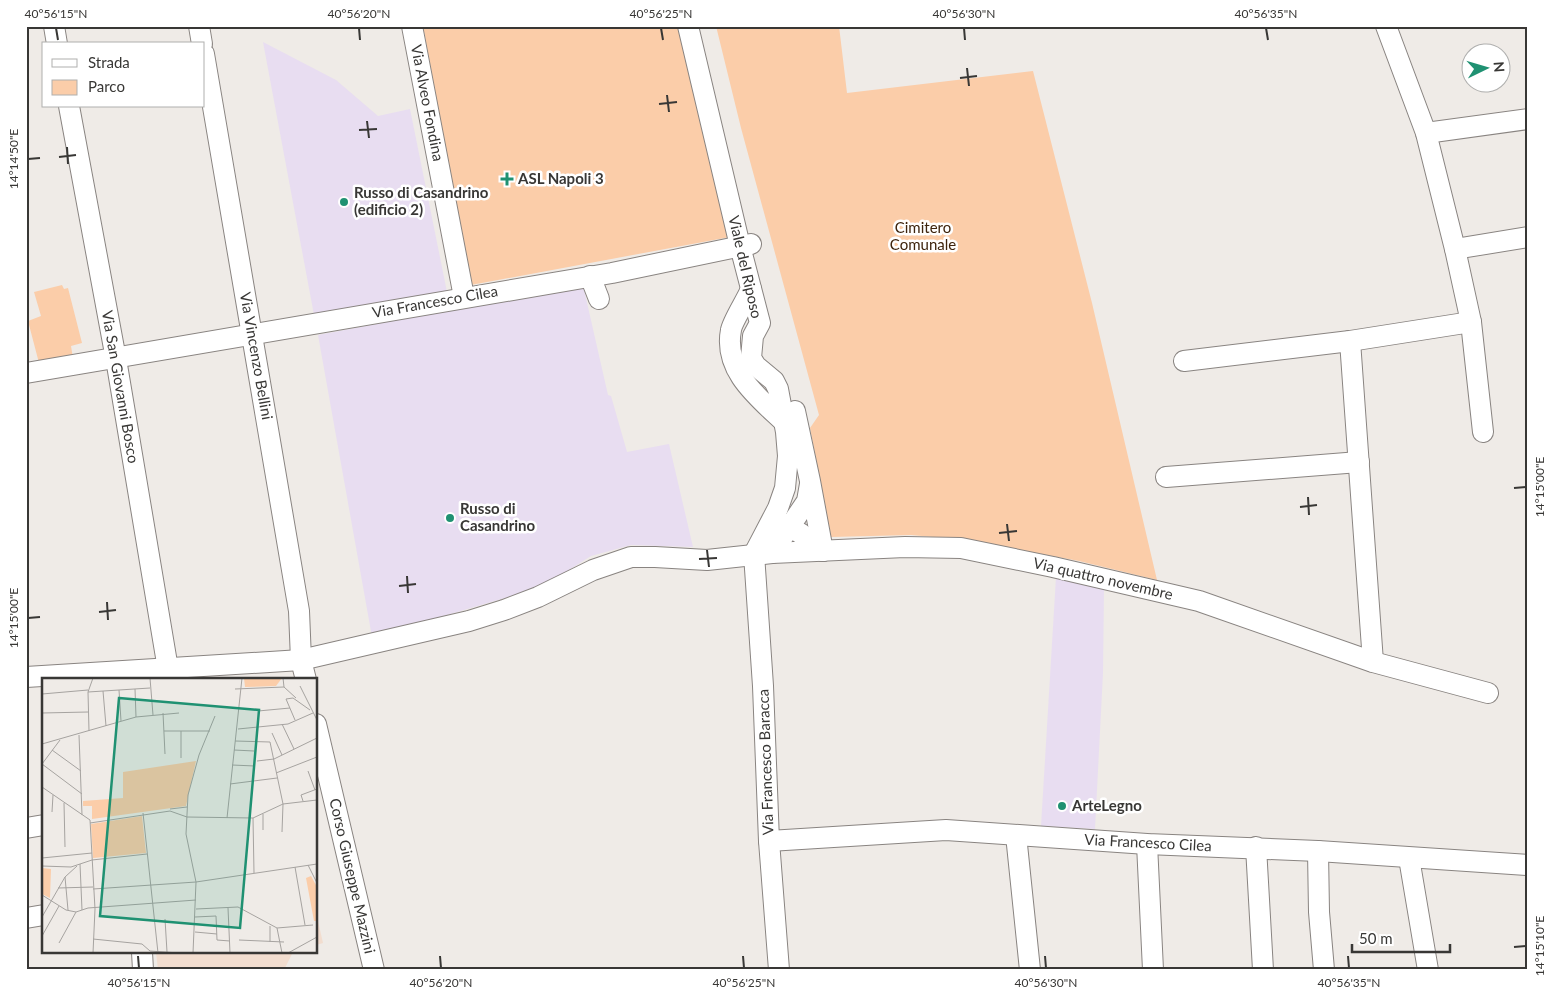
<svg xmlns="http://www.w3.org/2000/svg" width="1554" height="996" font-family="Lato,sans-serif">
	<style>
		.industrial { fill: #e8ddf1 }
		.education { fill: #f2ddcf }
		.green { fill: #fbcda9 }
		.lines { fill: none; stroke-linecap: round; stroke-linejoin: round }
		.minor-casing { stroke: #898481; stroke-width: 22 }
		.minor { stroke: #fff; stroke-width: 20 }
		.ticks { fill: none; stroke: #383735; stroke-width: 2 }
		.poi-dot { fill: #1f9172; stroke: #fff; stroke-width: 2 }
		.labels { text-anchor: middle; stroke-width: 5; stroke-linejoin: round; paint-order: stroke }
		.street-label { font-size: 15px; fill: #383735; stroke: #fff }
		.poi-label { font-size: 15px; font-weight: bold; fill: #383735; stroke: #fff; text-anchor: start }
		.park-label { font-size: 15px; fill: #3e240d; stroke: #fff }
		.inset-road { fill: none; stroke: #a6a3a0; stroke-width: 1 }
		.view { fill: #1f9172; fill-opacity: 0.15; stroke: #1f9172; stroke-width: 2.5 }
		.inset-edge { fill: none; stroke: #383735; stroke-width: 2.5 }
		.neatline { fill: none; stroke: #383735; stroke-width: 2 }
		.ticks-label { font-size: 12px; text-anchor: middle; fill: #383735 }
	</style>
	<rect width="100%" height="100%" fill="#efebe7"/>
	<g class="industrial">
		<path d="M 263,42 L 336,80 L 378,116 L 410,109 L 447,292 L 314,315 Z"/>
		<path d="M 583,285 L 608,395 L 611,396 L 627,452 L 669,444 L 693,547 L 631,545 L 591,556 L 542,587 L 372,637 L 318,335 Z"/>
		<path d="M 1056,577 L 1104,588 L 1103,673 L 1095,829 L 1041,826 Z"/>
	</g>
	<g class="education">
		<path d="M 316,912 L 323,943 L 316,945 Z"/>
		<path d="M 156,952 L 293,952 L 284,970 L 158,970 Z"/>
	</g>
	<g class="green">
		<path d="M 423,26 L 679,26 L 730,237 L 471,285 Z"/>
		<path d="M 716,26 L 839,26 L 847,93 L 1033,71 L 1092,303 L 1157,580 L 1079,561 L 966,540 L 911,535 L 831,537 L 810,428 L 819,415 L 741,128 Z"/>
		<path d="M 62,285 L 64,289 L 68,288 L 82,343 L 71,346 L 73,358 L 39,363 L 28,321 L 41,316 L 34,292 Z"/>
	</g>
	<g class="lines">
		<g class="minor-casing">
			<g id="minor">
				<path d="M 54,26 L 57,44"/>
				<path d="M 199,26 L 202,44"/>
				<path d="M 412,26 L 464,297"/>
				<path d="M 688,26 L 740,246 L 760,323 L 753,336 L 751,358 L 756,366 L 774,381 L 778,389 L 786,432 L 788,456 L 785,488 L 778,508 L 754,554 L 763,686 L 769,841 L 779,970"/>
				<path d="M 1386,26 L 1426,133 L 1455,249 L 1471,322 L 1483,432"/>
				<path d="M 204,54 L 299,611 L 301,660 L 306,680"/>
				<path d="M 69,106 L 116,359 L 168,669"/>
				<path d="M 1426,133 L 1528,119"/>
				<path d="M 1455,249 L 1528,237"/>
				<path d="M 590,276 L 599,299"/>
				<path d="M 751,289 C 747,299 732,322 731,330 C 723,371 759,398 784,422"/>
				<path d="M 1350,341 L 1373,662"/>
				<path d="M 1184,361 L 1350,341 L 1471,322"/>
				<path d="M 26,373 L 612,273 L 751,244"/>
				<path d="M 795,411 L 810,481 L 823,551"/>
				<path d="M 1166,477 L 1359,462"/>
				<path d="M 778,521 L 800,533 L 823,551"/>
				<path d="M 772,553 L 807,501 L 810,484"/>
				<path d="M 26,677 L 301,660 L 469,621 L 504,610 L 538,597 L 593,570 L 631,557 L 655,557 L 707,560 L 772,553 L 905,547 L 961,548 L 1053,567 L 1199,601 L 1373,662 L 1488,693"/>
				<path d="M 316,724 L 374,970"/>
				<path d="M 26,828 L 44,825"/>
				<path d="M 1016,835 L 1030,970"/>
				<path d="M 769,841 L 946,830 L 1147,844 L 1318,851 L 1528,865"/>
				<path d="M 1147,844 L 1153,970"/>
				<path d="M 1256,847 L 1263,970"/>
				<path d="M 1318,851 L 1319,912 L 1324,970"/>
				<path d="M 1409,858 L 1428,970"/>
				<path d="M 26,918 L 44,915"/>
				<path d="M 142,952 L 143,970"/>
			</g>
		</g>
		<use href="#minor" class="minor"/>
	</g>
	<path class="ticks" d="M 56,28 L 58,40M 359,28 L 360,40M 661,28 L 663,40M 964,28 L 965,40M 1266,28 L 1268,40M 967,68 L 969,86M 960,78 L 977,76M 667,95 L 669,112M 659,104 L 677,102M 367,121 L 369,138M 359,130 L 377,129M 67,147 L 68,164M 59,157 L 76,155M 28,159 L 40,158M 1514,488 L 1526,487M 1308,497 L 1309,515M 1300,507 L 1317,505M 1007,524 L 1009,541M 999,533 L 1017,531M 707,550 L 709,567M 699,559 L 717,558M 407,576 L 408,593M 399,586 L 416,584M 107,602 L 108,620M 99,612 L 116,610M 28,618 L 40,617M 1514,947 L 1526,946M 138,956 L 139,968M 440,956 L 441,968M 743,956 L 744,968M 1045,956 L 1046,968M 1348,956 L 1349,968"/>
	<g class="poi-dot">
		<path d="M504.5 171.5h5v5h5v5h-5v5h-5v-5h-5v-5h5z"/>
		<circle cx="344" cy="202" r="5"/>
		<circle cx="450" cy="518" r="5"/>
		<circle cx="1062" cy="806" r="5"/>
	</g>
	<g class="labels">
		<g class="street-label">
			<text transform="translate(427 103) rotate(79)" y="5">Via Alveo Fondina</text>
			<text transform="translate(745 267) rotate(77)" y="5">Viale del Riposo</text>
			<text transform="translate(435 302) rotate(-10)" y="5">Via Francesco Cilea</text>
			<text transform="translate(256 356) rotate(80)" y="5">Via Vincenzo Bellini</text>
			<text transform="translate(120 387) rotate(80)" y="5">Via San Giovanni Bosco</text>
			<text transform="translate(1103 579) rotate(13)" y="5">Via quattro novembre</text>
			<text transform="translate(766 762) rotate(-92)" y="5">Via Francesco Baracca</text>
			<text transform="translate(1148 843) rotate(3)" y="5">Via Francesco Cilea</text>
			<text transform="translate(352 876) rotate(77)" y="5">Corso Giuseppe Mazzini</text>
		</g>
		<g class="poi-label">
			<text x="518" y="184">ASL Napoli 3</text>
			<text x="354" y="198">Russo di Casandrino<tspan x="354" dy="17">(edificio 2)</tspan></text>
			<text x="460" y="514">Russo di<tspan x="460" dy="17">Casandrino</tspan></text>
			<text x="1072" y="811">ArteLegno</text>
		</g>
		<g class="park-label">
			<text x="923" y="233">Cimitero<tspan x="923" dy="17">Comunale</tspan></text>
		</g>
	</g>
	<g transform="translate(42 678)">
		<rect width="275" height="275" fill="#efebe7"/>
		<path d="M 202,0 L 240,0 L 234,8 L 203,9 ZM 154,83 L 144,128 L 50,141 L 50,128 L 41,128 L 41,123 L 81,120 L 81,94 ZM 100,138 L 104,175 L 51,180 L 49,146 ZM 0,190 L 9,191 L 8,220 L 0,216 ZM 269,198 L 275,209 L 275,243 L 272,243 L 264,200 Z" fill="#fbcda9"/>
		<path class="inset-road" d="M 108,0 L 111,37M 241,0 L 242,9 L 254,20M 258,8 L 275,42M 93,11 L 94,39M 193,11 L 242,9M 77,12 L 79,43M 61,13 L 64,48M 46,14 L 108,10M 0,16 L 46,12M 216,33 L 248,30M 0,35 L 46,34M 121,35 L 123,76M 253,42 L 244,21 L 251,20 L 268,32M 240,46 L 252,71M 196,51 L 246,46 L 271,35M 47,53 L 46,14 L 51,0M 122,53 L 168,53M 230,55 L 240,77M 37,57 L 40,137M 193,63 L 228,64 L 241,126 L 240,154M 0,66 L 94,39 L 137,35M 10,72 L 39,93M 192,72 L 212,73M 139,80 L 139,53M 215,83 L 232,81 L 275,60M 0,86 L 40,116M 0,86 L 18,62M 190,87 L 213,88M 266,93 L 273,112M 234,95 L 275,79M 188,106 L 235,100M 0,109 L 48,142M 261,123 L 259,117 L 275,111M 22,125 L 23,169M 128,131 L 145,129M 10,134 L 11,117M 101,135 L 116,275M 145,139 L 211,140 L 241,126 L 275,122M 185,140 L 200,0M 211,140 L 212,195M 48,142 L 53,231 L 51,275M 48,145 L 128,133 L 145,139M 221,152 L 221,136M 0,180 L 50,175M 38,186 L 40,232M 266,187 L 275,205M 0,188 L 29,189 L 50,182 L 105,176M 253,189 L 263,247M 23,199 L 26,232M 16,210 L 51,209M 51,211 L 154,204 L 275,186M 0,217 L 24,232 L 34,234 L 46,230 L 154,222M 186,230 L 188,275M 154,231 L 196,229 L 235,250 L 271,247M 0,239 L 23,199 L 35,188M 153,239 L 174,238 L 175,262 L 188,263M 123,241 L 125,274M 235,250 L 240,275M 153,254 L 175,256M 0,258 L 17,228M 51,261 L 100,266 L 108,273 L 137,275M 197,262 L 242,264M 228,264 L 228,248M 17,265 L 34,234M 151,275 L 154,204 L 144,156 L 146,117 L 157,77 L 173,38M 246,275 L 275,259"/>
		<path class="view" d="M 77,20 L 217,32 L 198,250 L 58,238 Z"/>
		<rect width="275" height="275" class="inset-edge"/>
	</g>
	<rect width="1554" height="996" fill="none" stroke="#ffffff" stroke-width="55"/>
	<rect x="42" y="42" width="162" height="65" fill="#ffffff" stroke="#afafae"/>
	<rect x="52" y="59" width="25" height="8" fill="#ffffff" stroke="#afafae"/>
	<text x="88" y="68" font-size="15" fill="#383735">Strada</text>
	<rect x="52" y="80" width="25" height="15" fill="#fbcda9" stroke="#afafae"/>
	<text x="88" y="92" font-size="15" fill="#383735">Parco</text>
	<g transform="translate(1486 68) rotate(85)"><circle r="24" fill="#ffffff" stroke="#afafae"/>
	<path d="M0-4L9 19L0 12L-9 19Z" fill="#1f9172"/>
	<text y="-8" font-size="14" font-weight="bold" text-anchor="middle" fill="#383735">N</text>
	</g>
	<path d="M1352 944v8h98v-8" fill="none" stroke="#383735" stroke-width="2.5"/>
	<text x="1359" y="944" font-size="15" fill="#383735" stroke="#ffffff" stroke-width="4" paint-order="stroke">50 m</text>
	<rect x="28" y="28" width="1498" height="940" class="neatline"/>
	<g class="ticks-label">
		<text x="56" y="18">40°56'15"N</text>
		<text x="359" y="18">40°56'20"N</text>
		<text x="661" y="18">40°56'25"N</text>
		<text x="964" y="18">40°56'30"N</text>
		<text x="1266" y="18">40°56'35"N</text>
		<text transform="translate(14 159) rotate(-90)" y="4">14°14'50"E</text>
		<text transform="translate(1540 487) rotate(-90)" y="4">14°15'00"E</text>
		<text transform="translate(14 618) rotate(-90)" y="4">14°15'00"E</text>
		<text transform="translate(1540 946) rotate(-90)" y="4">14°15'10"E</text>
		<text x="139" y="987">40°56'15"N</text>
		<text x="441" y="987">40°56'20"N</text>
		<text x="744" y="987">40°56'25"N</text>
		<text x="1046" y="987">40°56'30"N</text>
		<text x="1349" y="987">40°56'35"N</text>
	</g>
</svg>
